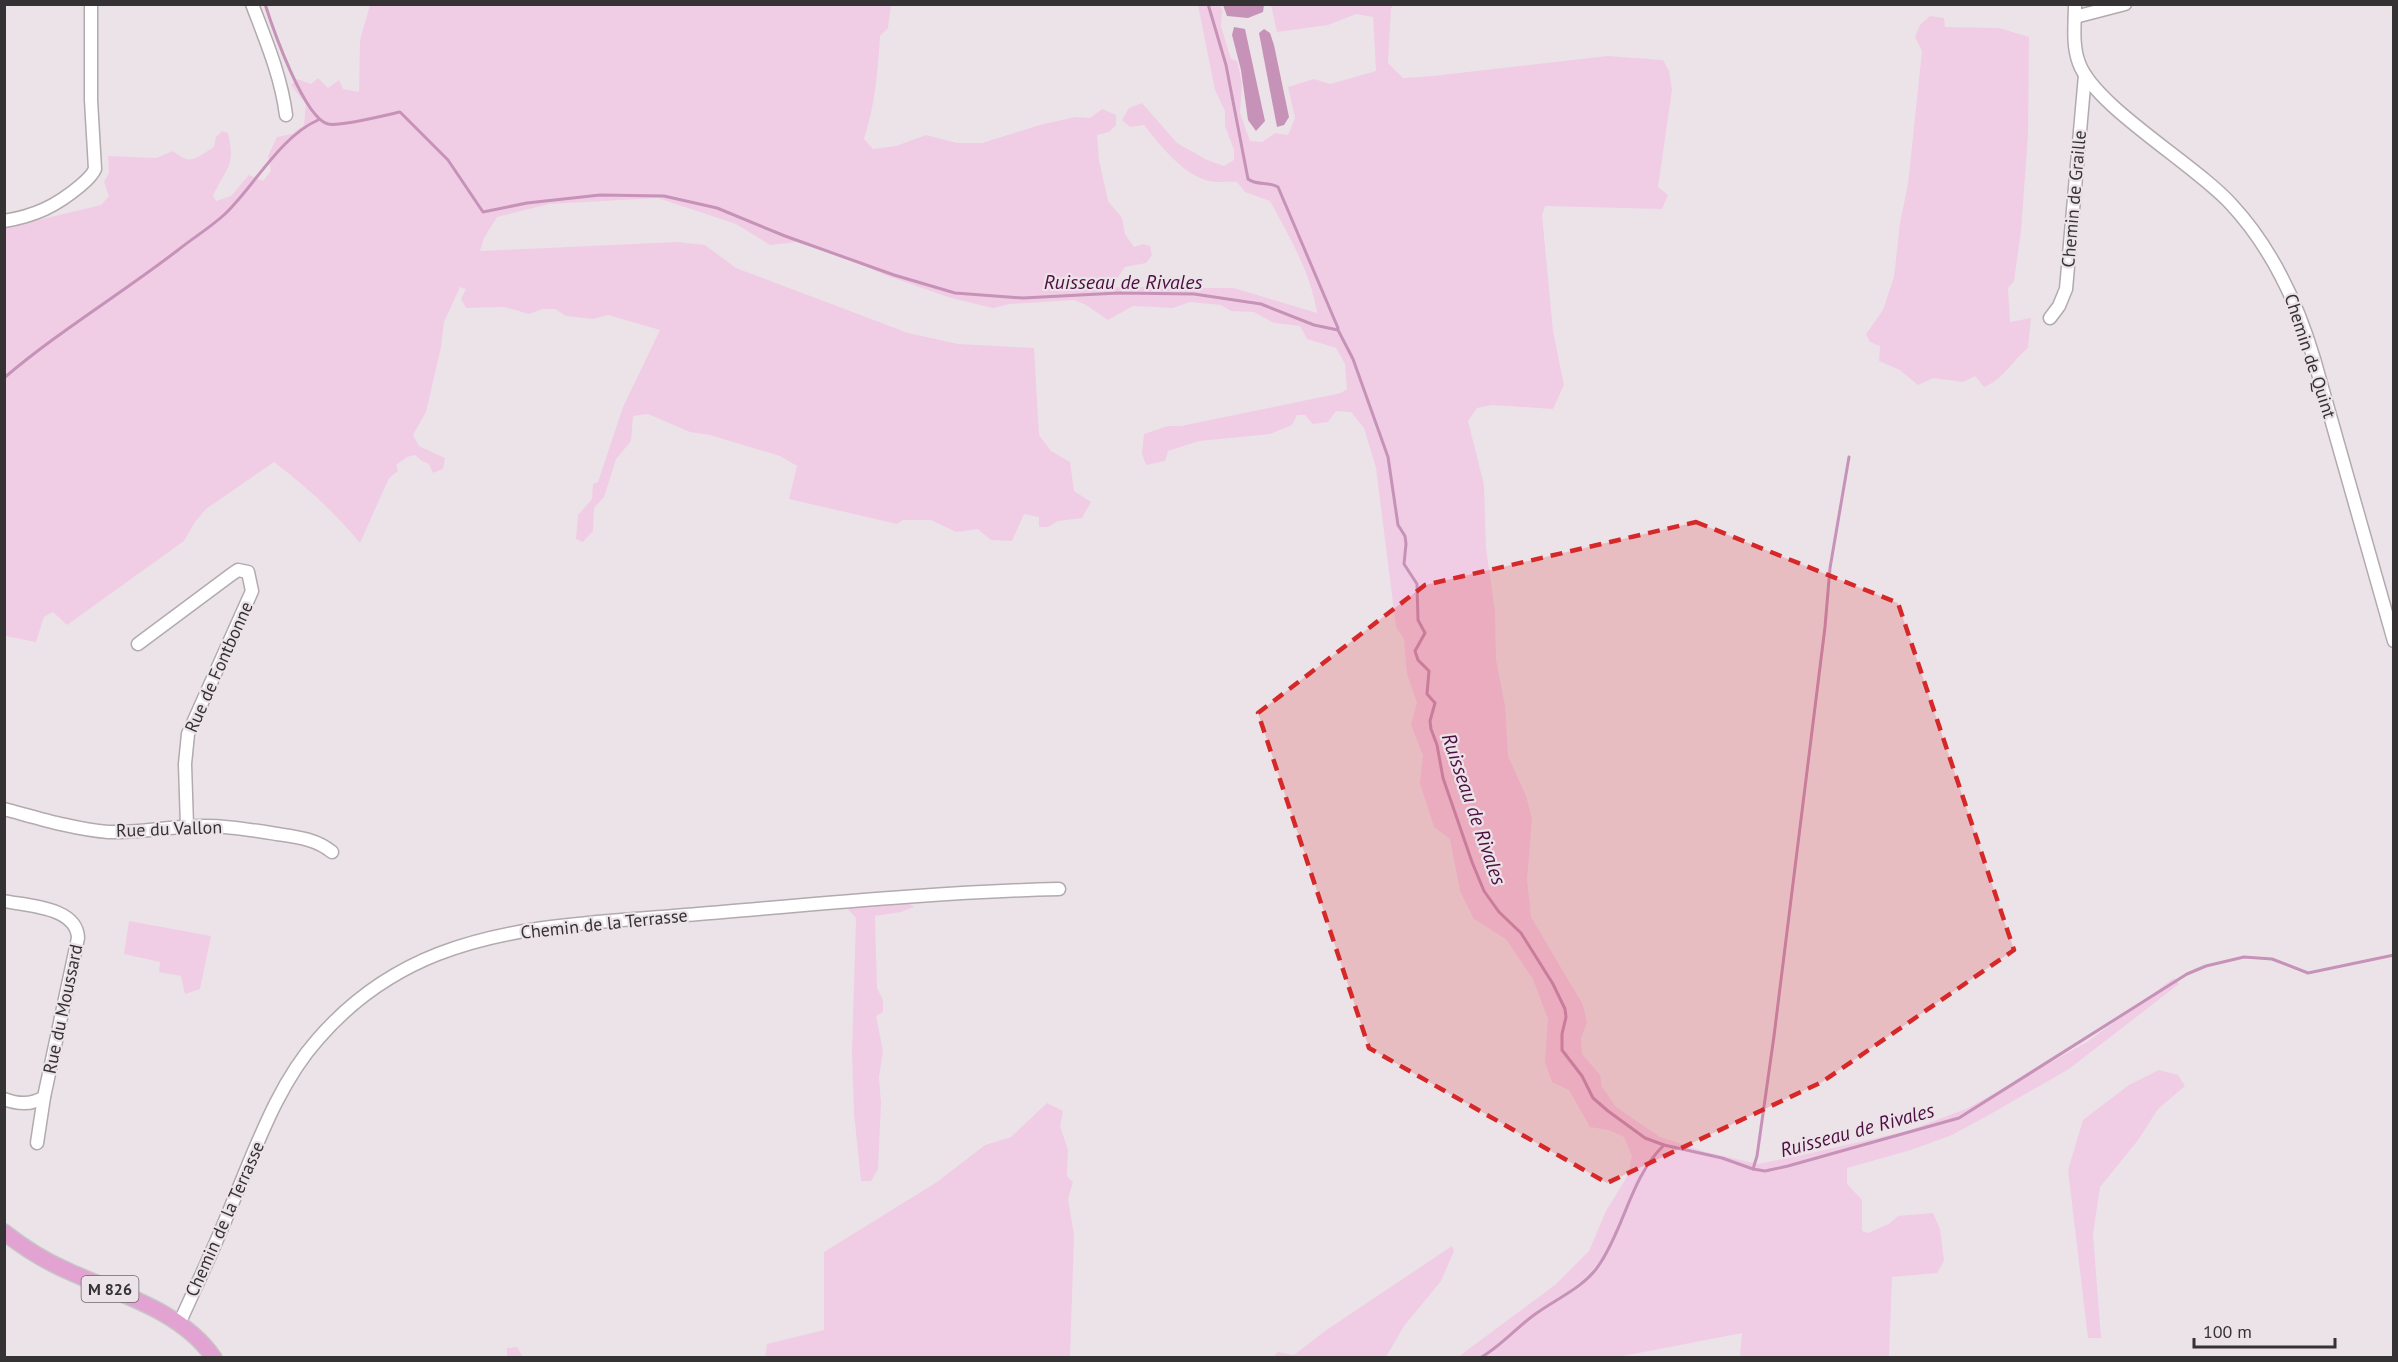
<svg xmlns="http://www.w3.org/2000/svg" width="2398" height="1362" font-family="'PT Sans',sans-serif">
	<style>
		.green { fill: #f0cde5 }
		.water { fill: #c792b8 }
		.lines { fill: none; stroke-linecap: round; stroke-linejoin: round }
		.stream { stroke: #c792b8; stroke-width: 3 }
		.minor-casing { stroke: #b2aaaf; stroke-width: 15 }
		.major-casing { stroke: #c6c6c6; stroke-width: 18 }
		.minor { stroke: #fff; stroke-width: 12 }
		.major { stroke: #e2a2d2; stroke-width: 15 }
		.marked { fill: #d62828; fill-opacity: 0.2; stroke: #d62828; stroke-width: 4.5; stroke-dasharray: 12 8; stroke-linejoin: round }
		.labels { text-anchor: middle; stroke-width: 4.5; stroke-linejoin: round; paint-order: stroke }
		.shield { fill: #ece3e9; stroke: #6c676a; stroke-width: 1.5 }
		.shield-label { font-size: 16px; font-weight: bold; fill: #353234 }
		.street-label { font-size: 18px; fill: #353234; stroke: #ece3e9 }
		.water-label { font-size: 20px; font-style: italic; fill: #4e0f41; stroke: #ece3e9 }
	</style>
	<rect width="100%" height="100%" fill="#ece3e9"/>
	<g class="green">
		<path d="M 370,5 L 891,5 L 888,28 L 880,36 C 878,71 875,105 864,139 L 873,149 L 896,146 L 926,135 L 957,143 L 982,143 L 1040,125 L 1075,117 L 1090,118 L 1102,109 L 1116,115 L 1116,125 L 1109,132 L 1097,135 L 1099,160 L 1108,201 L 1122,218 L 1125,234 L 1134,247 L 1143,244 L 1150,246 L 1152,255 L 1146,263 L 1125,267 L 1116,280 L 1108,284 L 1111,288 C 1130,285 1147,290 1166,283 L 1175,288 L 1234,288 L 1317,313 C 1311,273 1289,236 1270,201 L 1245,192 L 1237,182 C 1229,181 1217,183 1209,181 C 1182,174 1161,146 1144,125 L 1130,127 L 1122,120 L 1129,108 L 1142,103 L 1177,143 L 1207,160 L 1224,166 L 1234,160 L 1234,150 L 1225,126 L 1225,111 L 1215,90 L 1198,5 L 1220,5 L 1222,11 L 1221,26 L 1231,59 L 1237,61 L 1242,83 L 1240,113 L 1250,141 L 1262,142 L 1275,133 L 1288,135 L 1295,118 L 1288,87 L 1314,79 L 1330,84 L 1376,71 L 1373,17 L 1356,14 L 1328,25 L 1277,32 L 1271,5 L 1393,5 L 1391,9 L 1388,63 L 1403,78 L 1433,76 L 1608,56 L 1663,60 L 1669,71 L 1672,90 L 1658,187 L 1668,195 L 1662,209 L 1545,206 L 1542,215 L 1553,331 L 1564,385 L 1553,409 L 1492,405 L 1477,408 L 1468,421 L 1484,485 L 1486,548 L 1495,612 L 1496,660 L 1505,706 L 1508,756 L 1526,796 L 1532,819 L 1527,879 L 1531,917 L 1583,1005 L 1587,1022 L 1581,1038 L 1582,1054 L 1600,1075 L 1602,1087 L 1616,1107 L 1660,1137 L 1706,1152 L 1758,1164 L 1798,1156 L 1907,1131 L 1966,1109 L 2087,1042 L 2174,978 L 2179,984 L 2069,1069 L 1987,1116 L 1952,1135 L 1911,1150 L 1847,1168 L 1847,1184 L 1862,1200 L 1862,1231 L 1868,1233 L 1889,1224 L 1898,1216 L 1933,1213 L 1940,1229 L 1944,1261 L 1937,1273 L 1892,1277 L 1889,1357 L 1740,1357 L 1742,1333 L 1618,1357 L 1458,1357 L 1555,1285 L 1589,1251 L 1606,1211 L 1628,1175 L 1632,1156 L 1624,1137 L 1609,1130 L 1590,1127 L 1569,1090 L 1552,1082 L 1545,1062 L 1548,1019 L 1533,979 L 1506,939 L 1474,919 L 1460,891 L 1450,839 L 1434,827 L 1420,783 L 1423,755 L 1411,725 L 1417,703 L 1407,674 L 1404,639 L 1396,627 L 1376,468 L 1364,428 L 1351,412 L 1336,411 L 1328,422 L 1313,424 L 1305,415 L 1297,415 L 1292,425 L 1270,434 L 1199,441 L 1168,451 L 1165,461 L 1146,465 L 1142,454 L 1144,434 L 1168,426 L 1181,426 L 1341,393 L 1347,389 L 1345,364 L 1336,348 L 1307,339 L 1300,326 L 1274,323 L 1254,312 L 1231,311 L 1221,305 L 1190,302 L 1173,308 L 1133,306 L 1108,320 L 1086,305 L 1074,300 L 1010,304 L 993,308 L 951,298 L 885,275 L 835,253 L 796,242 L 770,245 L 736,224 L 658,198 L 549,204 L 497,217 L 484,238 L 480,251 L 677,242 L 705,245 L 736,268 L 908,333 L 958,344 L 1034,348 L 1039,435 L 1051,451 L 1070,462 L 1074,491 L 1091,502 L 1082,518 L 1058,521 L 1048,527 L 1039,527 L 1039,517 L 1024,514 L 1012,541 L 991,540 L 978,529 L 956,532 L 931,520 L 903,520 L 897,524 L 789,499 L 797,466 L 780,456 L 710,435 L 690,432 L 648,414 L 633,416 L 631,441 L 616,459 L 604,497 L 594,508 L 593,531 L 583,542 L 576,539 L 578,515 L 592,499 L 593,484 L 598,482 L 623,407 L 660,330 L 608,315 L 593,319 L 566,316 L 555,309 L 543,309 L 529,314 L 504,307 L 466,308 L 461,299 L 466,289 L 460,287 L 444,322 L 441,347 L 426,412 L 413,435 L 419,446 L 445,458 L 443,469 L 433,473 L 429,464 L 422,461 L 415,455 L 407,457 L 396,465 L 398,471 L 389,478 L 360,543 C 334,512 306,486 274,462 L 206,509 L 195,522 L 184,541 L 67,625 L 53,612 L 44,617 L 36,642 L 5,636 L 5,228 L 101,205 L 109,196 L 104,182 L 109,173 L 108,156 L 156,158 L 173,151 C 191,166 196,158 214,147 L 216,137 L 222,131 L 228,133 C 236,167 226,168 213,196 L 216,201 L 231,196 L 249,175 L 263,181 L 271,171 L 268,156 L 277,137 L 292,134 L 304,125 L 306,104 L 291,85 L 297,79 L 311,84 L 318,78 L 328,88 L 339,80 L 343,89 L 359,92 L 360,40 Z"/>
		<path d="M 1930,16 L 1944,18 L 1945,27 L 1999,28 L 2029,37 L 2028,135 L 2021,231 L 2014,281 L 2008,288 L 2010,322 L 2031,318 L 2028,348 C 2012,361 2003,380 1984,387 L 1975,376 L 1963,382 L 1933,378 L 1918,385 L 1900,370 L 1879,361 L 1880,346 L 1870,342 L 1866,334 L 1883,310 L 1894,277 L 1900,223 L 1908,184 L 1922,51 L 1915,37 L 1920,25 Z"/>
		<path d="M 907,901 L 914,907 L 901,912 L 875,916 L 877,988 L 883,1000 L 883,1012 L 876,1016 L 883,1051 L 879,1077 L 881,1103 L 878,1169 L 871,1181 L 861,1181 L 854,1113 L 852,1052 L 856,918 L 845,906 Z"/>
		<path d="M 129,921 L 211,936 L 200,989 L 185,994 L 181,976 L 159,972 L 160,962 L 124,954 Z"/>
		<path d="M 2159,1070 L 2178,1075 L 2185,1086 L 2158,1109 L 2138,1140 L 2100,1187 L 2093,1234 L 2101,1338 L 2088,1338 L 2068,1170 L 2083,1120 L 2129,1085 Z"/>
		<path d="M 1047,1103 L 1063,1111 L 1060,1126 L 1068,1150 L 1067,1176 L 1073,1182 L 1068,1199 L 1074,1235 L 1070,1357 L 765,1357 L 767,1344 L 824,1330 L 824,1252 L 937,1182 L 985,1145 L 1011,1137 Z"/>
		<path d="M 1452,1246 L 1454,1251 L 1441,1281 L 1404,1326 L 1386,1357 L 1273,1357 L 1278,1352 L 1294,1355 L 1325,1331 Z"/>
		<path d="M 517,1347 L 523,1357 L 507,1357 L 507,1348 Z"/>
	</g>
	<g class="water">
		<path d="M 1223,5 L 1223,4 L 1264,5 L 1263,12 L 1248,18 L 1227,16 Z"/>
		<path d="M 1234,27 L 1245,29 L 1265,121 L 1256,131 L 1248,120 L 1241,70 L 1232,35 Z"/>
		<path d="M 1264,29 L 1270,33 L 1274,45 L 1289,117 L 1284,125 L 1277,127 L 1259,33 Z"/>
	</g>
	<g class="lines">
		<g class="stream">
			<path d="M 265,4 C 273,29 304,118 328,124 C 339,127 386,115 400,112 L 448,160 L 483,212 L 527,203 L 600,195 L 664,196 L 717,208 L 785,236 L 894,275 L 955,293 L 1023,298 L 1118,293 L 1194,294 L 1261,304 L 1314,325 L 1338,330 L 1353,359 L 1388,457 L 1398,525 L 1405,536 L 1406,544 L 1404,564 L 1417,584 L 1418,620 L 1425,633 L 1415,651 L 1418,660 L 1429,671 L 1427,694 L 1435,703 L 1430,721 L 1431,729 L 1437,745 L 1443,778 L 1472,862 L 1484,891 L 1499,912 L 1521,933 L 1553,984 L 1565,1009 L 1566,1017 L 1562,1034 L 1562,1050 L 1582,1076 L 1593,1098 L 1608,1111 L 1645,1138 L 1664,1145 L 1722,1158 L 1753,1169 L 1765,1171 L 1788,1166 L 1959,1118 L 2187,974 L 2206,966 L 2244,957 L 2272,959 L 2308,973 L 2394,955"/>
			<path d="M 1208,4 L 1226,65 L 1248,179 C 1257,186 1268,181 1278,187 L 1338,328"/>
			<path d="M 4,378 C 59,331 121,294 178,250 C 193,238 211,227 225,214 C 255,185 280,137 318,120"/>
			<path d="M 1753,1169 L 1757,1156 L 1774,1036 L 1825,627 L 1830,568 L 1849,457"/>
			<path d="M 1480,1358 C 1500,1347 1516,1328 1534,1315 C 1555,1299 1584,1288 1599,1265 C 1625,1227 1630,1178 1664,1145"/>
		</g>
		<g class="minor-casing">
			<g id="minor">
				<path d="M 252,4 C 266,41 281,76 286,115"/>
				<path d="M 2075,4 C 2075,24 2072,45 2079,63 C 2094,106 2196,165 2231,204 C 2272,248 2297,302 2314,359 L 2394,641"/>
				<path d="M 2075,17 L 2125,4"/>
				<path d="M 4,221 C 35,216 56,206 80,186 C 86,181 92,176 95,169 L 91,100 L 91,4"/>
				<path d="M 2050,318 L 2059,306 L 2066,289 L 2085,75"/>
				<path d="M 138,644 L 232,574 L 238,570 L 248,572 L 252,591 L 188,734 L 185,764 L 187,826"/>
				<path d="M 4,809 C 38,818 73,829 108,832 C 133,833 160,828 185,827 C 216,824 246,829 277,834 C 297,837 316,839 332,852"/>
				<path d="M 4,901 C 28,906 77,907 78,938 L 44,1097 C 32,1105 17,1104 4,1099"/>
				<path d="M 37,1143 L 44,1097"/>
				<path d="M 179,1324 C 197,1284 216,1244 232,1204 C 256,1148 277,1085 318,1039 C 351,1001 392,972 438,954 C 521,922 611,922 698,914 C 818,904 938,892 1059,889"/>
			</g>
		</g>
		<g class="major-casing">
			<path id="major" d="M 4,1232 C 24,1248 45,1261 68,1271 C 118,1294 181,1310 214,1358"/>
		</g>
		<use href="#minor" class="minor"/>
		<use href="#major" class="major"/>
	</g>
	<path class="marked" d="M 1696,522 L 1898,603 L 2014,950 L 1822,1082 L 1607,1183 L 1369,1048 L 1258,713 L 1425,585 Z"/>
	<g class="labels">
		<rect class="shield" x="81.5" y="1276" width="57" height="26" rx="4.5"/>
		<g class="shield-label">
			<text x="110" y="1295">M 826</text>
		</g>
		<g class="street-label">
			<text transform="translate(2074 199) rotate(-85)" y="6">Chemin de Graille</text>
			<text transform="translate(2310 356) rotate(72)" y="6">Chemin de Quint</text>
			<text transform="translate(219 667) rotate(-66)" y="6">Rue de Fontbonne</text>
			<text transform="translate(169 829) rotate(-2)" y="6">Rue du Vallon</text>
			<text transform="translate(604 924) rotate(-6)" y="6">Chemin de la Terrasse</text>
			<text transform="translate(63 1009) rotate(-78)" y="6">Rue du Moussard</text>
			<text transform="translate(225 1219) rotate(-66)" y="6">Chemin de la Terrasse</text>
		</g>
		<g class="water-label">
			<text x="1123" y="289">Ruisseau de Rivales</text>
			<text transform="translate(1474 809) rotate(71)" y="7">Ruisseau de Rivales</text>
			<text transform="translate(1857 1130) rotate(-15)" y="7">Ruisseau de Rivales</text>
		</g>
	</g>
	<rect width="2398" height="1362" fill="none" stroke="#353234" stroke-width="12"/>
	<path d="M2194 1338v9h141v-9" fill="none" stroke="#353234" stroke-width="3"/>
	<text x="2203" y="1338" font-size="18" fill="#353234" stroke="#ece3e9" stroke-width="4.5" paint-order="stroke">100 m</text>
</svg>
